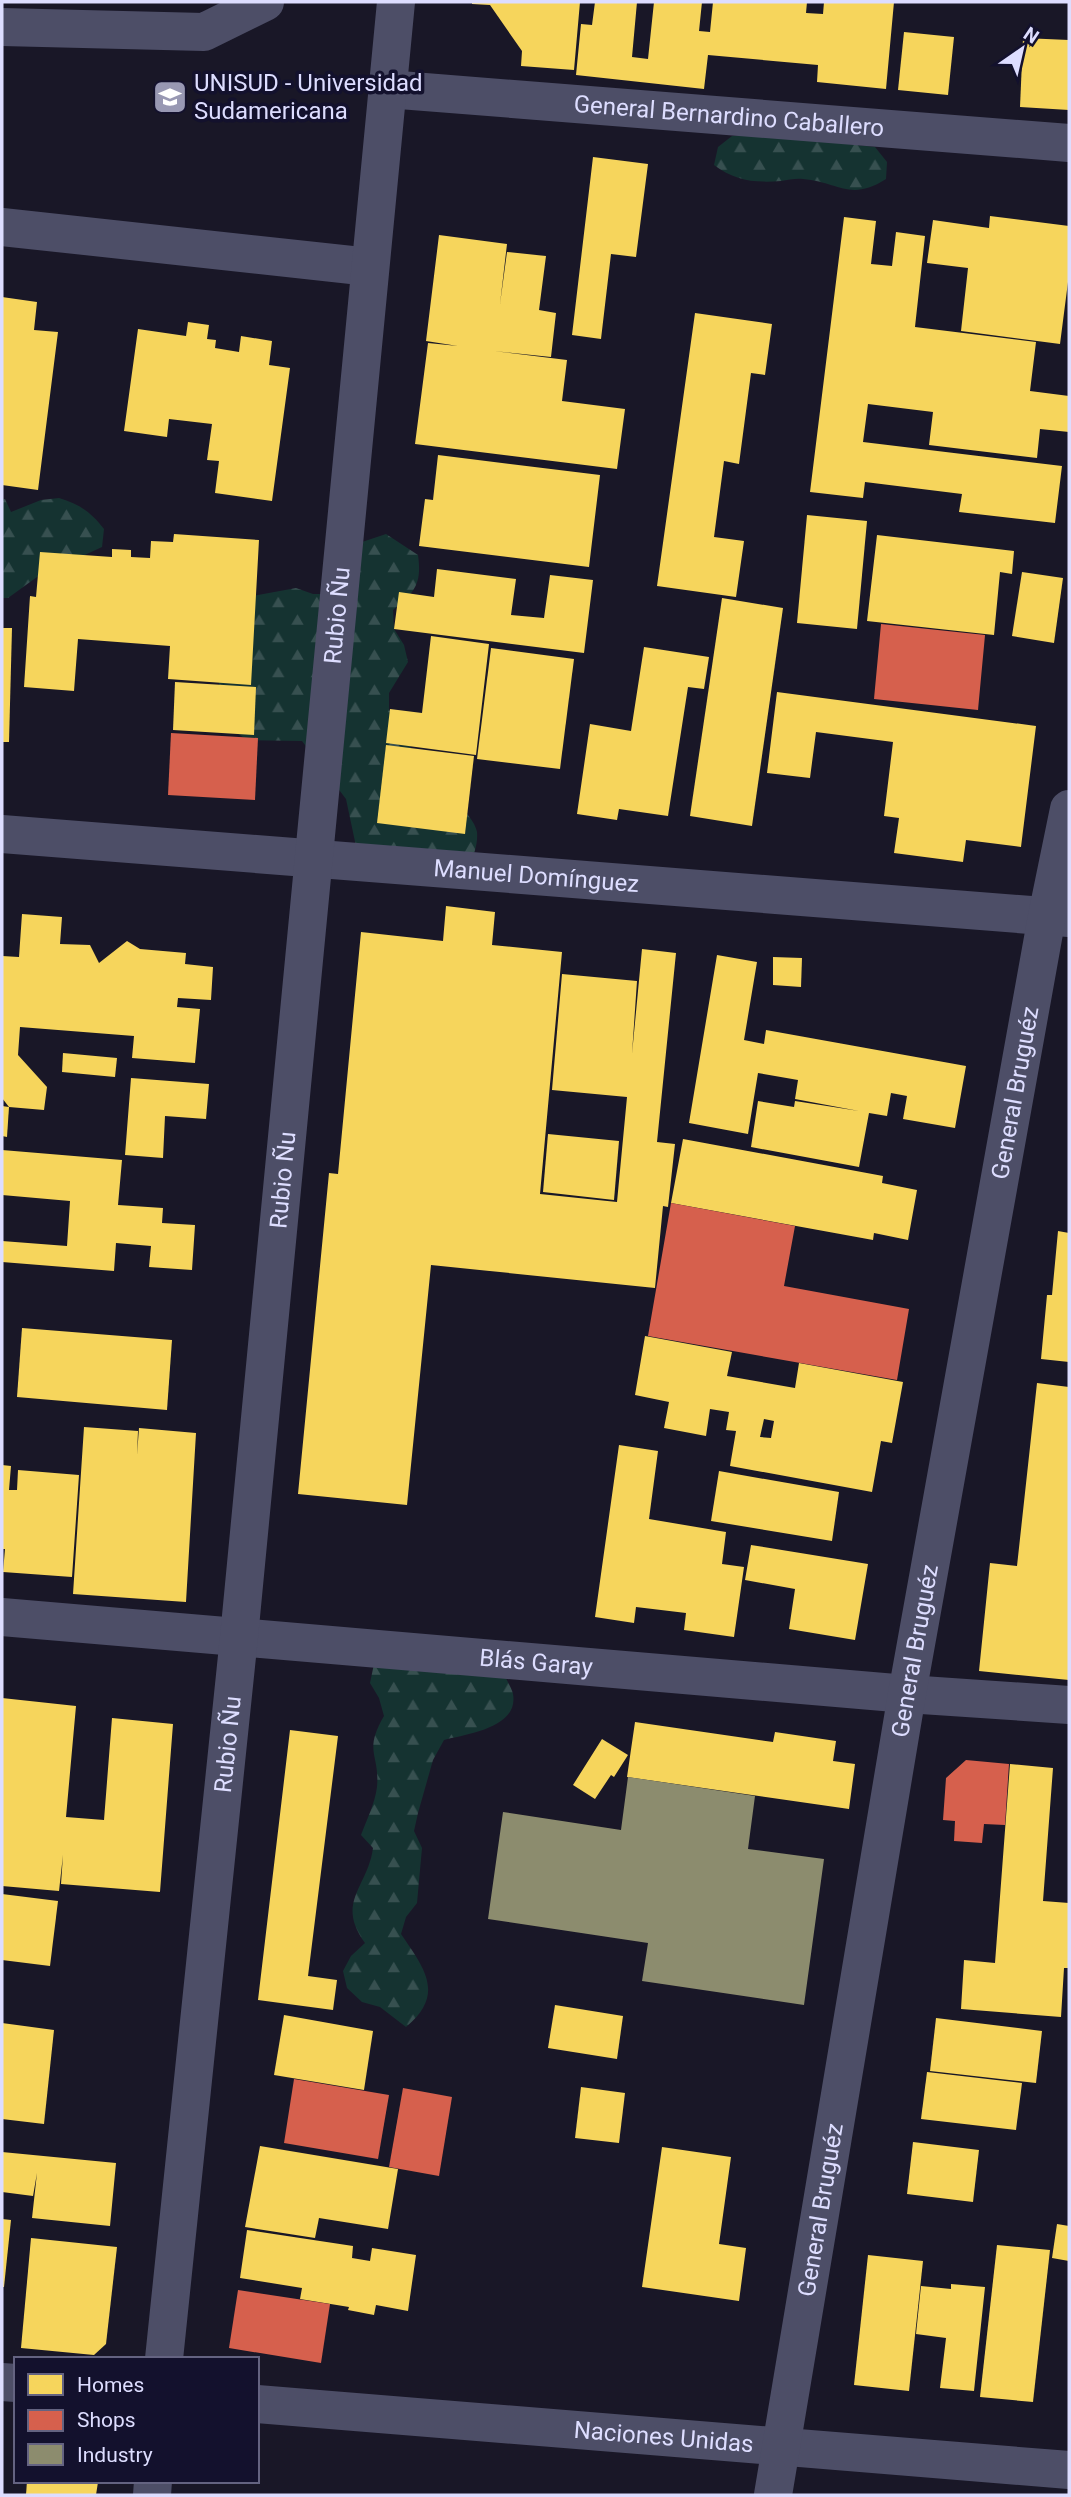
<svg xmlns="http://www.w3.org/2000/svg" width="1071" height="2497" font-family="Roboto,sans-serif">
	<style>
		.forest { fill: url(#forest-firs) }
		.homes { fill: #f6d55c; fill-rule: evenodd }
		.shops { fill: #d6604d }
		.industry { fill: #8c8c6e }
		.lines { fill: none; stroke-linecap: round; stroke-linejoin: round }
		.minor { stroke: #4d4e67; stroke-width: 38 }
		.labels { text-anchor: middle; stroke-width: 7; stroke-linejoin: round; paint-order: stroke }
		.poi-label { font-size: 24px; fill: #ddf; stroke: #13112d; text-anchor: start }
		.street-label { font-size: 24px; fill: #ddf; stroke: #13112d }
	</style>
	<defs>
		<pattern id="forest-firs" width="22" height="20" patternUnits="userSpaceOnUse" patternTransform="scale(1.75)"><rect width="22" height="20" fill="#153331"/><path d="M5 1l3.5 6h-7zM16 11l3.5 6h-7z" fill="#375050"/></pattern>
	</defs>
	<rect width="100%" height="100%" fill="#191727"/>
	<g class="forest">
		<path d="M 768,135 L 875,147 L 887,162 L 886,179 C 850,202 839,182 803,179 C 796,178 788,180 781,181 C 755,183 735,181 714,165 L 718,147 L 732,136 Z"/>
		<path d="M 59,498 C 79,504 91,512 104,529 L 102,547 L 37,577 L 8,598 L 2,598 L 2,499 L 5,499 L 11,512 L 41,500 Z"/>
		<path d="M 386,534 L 418,555 C 422,584 415,592 393,610 L 394,629 L 404,645 L 408,662 L 389,693 L 389,710 C 405,727 411,739 413,762 C 428,775 475,814 477,832 C 478,844 474,854 470,865 L 357,851 L 346,799 L 302,741 L 247,740 L 233,730 L 219,699 L 219,682 L 253,596 L 296,588 L 313,594 L 333,594 L 350,546 Z"/>
		<path d="M 374,1664 L 506,1678 C 508,1683 512,1689 513,1694 C 519,1728 467,1734 444,1740 L 433,1760 L 418,1813 L 414,1831 L 422,1848 L 417,1903 L 406,1917 L 401,1934 C 424,1968 446,1994 406,2027 L 380,2007 L 362,2002 L 347,1988 L 343,1971 L 351,1956 L 365,1943 C 335,1902 368,1887 373,1848 L 361,1835 C 367,1819 375,1803 377,1787 C 380,1754 363,1752 384,1716 L 379,1698 L 370,1683 Z"/>
	</g>
	<g class="homes">
		<path d="M 472,2 L 580,2 L 574,70 L 521,66 L 522,51 L 490,5 L 472,4 Z"/>
		<path d="M 595,2 L 637,2 L 632,57 L 648,59 L 654,2 L 702,2 L 699,31 L 710,32 L 713,2 L 807,2 L 806,13 L 823,14 L 824,2 L 894,2 L 886,89 L 817,82 L 818,65 L 708,55 L 704,89 L 576,75 L 581,24 L 592,25 Z"/>
		<path d="M 904,32 L 954,37 L 948,95 L 898,90 Z"/>
		<path d="M 1023,38 L 1069,40 L 1069,110 L 1020,107 Z"/>
		<path d="M 593,157 L 648,164 L 636,257 L 611,254 L 601,339 L 572,335 Z"/>
		<path d="M 990,216 L 1069,226 L 1069,282 L 1068,282 L 1060,344 L 961,331 L 968,268 L 927,263 L 933,220 L 989,228 Z"/>
		<path d="M 844,217 L 876,221 L 871,264 L 892,266 L 896,232 L 925,236 L 915,327 L 1036,342 L 1030,391 L 1069,396 L 1069,432 L 1040,429 L 1037,458 L 929,445 L 933,412 L 868,404 L 863,442 L 1062,466 L 1055,523 L 959,512 L 962,494 L 865,482 L 863,498 L 810,492 Z"/>
		<path d="M 439,235 L 507,244 L 500,304 L 507,252 L 546,256 L 539,310 L 556,313 L 551,357 L 494,351 L 567,360 L 562,401 L 625,409 L 617,469 L 415,444 L 428,343 L 458,346 L 426,341 Z"/>
		<path d="M 2,297 L 37,302 L 34,330 L 58,332 L 38,490 L 2,485 Z"/>
		<path d="M 695,313 L 772,324 L 765,375 L 751,373 L 739,464 L 724,461 L 714,537 L 744,541 L 736,597 L 657,586 Z"/>
		<path d="M 188,322 L 209,325 L 207,339 L 216,340 L 215,348 L 239,352 L 241,336 L 272,341 L 269,365 L 290,368 L 272,501 L 215,493 L 219,461 L 207,460 L 212,424 L 169,419 L 167,437 L 124,431 L 138,329 L 186,336 Z"/>
		<path d="M 438,455 L 600,475 L 589,567 L 419,546 L 425,499 L 433,500 Z"/>
		<path d="M 807,515 L 867,521 L 857,629 L 797,623 Z"/>
		<path d="M 174,534 L 259,540 L 251,685 L 168,679 L 170,646 L 78,639 L 74,691 L 24,687 L 30,596 L 36,597 L 40,552 L 112,557 L 112,549 L 131,550 L 131,557 L 150,558 L 151,541 L 173,542 Z"/>
		<path d="M 877,535 L 1014,551 L 1012,574 L 1000,572 L 994,635 L 867,621 Z"/>
		<path d="M 437,569 L 516,579 L 511,615 L 544,618 L 550,575 L 593,580 L 584,653 L 394,629 L 399,592 L 434,597 Z"/>
		<path d="M 1022,572 L 1063,578 L 1054,643 L 1012,636 Z"/>
		<path d="M 722,598 L 783,608 L 752,826 L 690,816 Z"/>
		<path d="M 2,628 L 12,628 L 9,742 L 2,742 Z"/>
		<path d="M 431,636 L 489,644 L 476,755 L 386,743 L 390,709 L 422,713 Z"/>
		<path d="M 644,647 L 709,657 L 704,689 L 688,687 L 668,816 L 619,809 L 617,820 L 577,814 L 590,724 L 631,731 Z"/>
		<path d="M 491,648 L 574,659 L 560,769 L 477,759 Z"/>
		<path d="M 175,682 L 256,687 L 254,735 L 173,730 Z"/>
		<path d="M 777,692 L 1036,726 L 1021,847 L 966,840 L 963,862 L 894,853 L 899,818 L 884,816 L 893,742 L 816,732 L 810,778 L 767,773 Z"/>
		<path d="M 386,745 L 474,756 L 465,834 L 377,823 Z"/>
		<path d="M 446,906 L 495,912 L 492,945 L 562,952 L 540,1194 L 617,1202 L 627,1097 L 552,1090 L 562,974 L 637,981 L 632,1054 L 642,949 L 676,953 L 657,1142 L 675,1144 L 668,1207 L 663,1206 L 655,1288 L 431,1265 L 407,1505 L 298,1494 L 329,1173 L 338,1174 L 361,932 L 443,941 Z"/>
		<path d="M 22,914 L 62,917 L 60,944 L 90,945 L 99,963 L 127,941 L 140,949 L 186,953 L 185,964 L 213,967 L 211,1000 L 178,998 L 177,1007 L 200,1009 L 195,1063 L 132,1058 L 134,1036 L 20,1027 L 18,1055 L 47,1087 L 44,1110 L 9,1107 L 2,1098 L 2,956 L 19,957 Z"/>
		<path d="M 717,955 L 757,962 L 744,1040 L 764,1044 L 766,1030 L 966,1066 L 955,1128 L 903,1119 L 907,1096 L 891,1093 L 887,1116 L 869,1113 L 859,1167 L 751,1147 L 758,1101 L 794,1107 L 795,1101 L 859,1111 L 795,1099 L 798,1080 L 758,1073 L 748,1134 L 689,1123 Z"/>
		<path d="M 773,957 L 802,958 L 801,987 L 773,985 Z"/>
		<path d="M 63,1053 L 117,1058 L 115,1077 L 62,1072 Z"/>
		<path d="M 131,1078 L 209,1084 L 206,1119 L 165,1116 L 163,1158 L 125,1155 Z"/>
		<path d="M 2,1106 L 9,1107 L 7,1137 L 2,1136 Z"/>
		<path d="M 548,1134 L 619,1141 L 614,1200 L 543,1192 Z"/>
		<path d="M 683,1139 L 883,1176 L 882,1183 L 917,1190 L 908,1240 L 874,1233 L 873,1240 L 671,1203 Z"/>
		<path d="M 2,1150 L 122,1160 L 118,1205 L 163,1208 L 162,1223 L 195,1225 L 192,1270 L 149,1267 L 151,1246 L 116,1243 L 114,1271 L 2,1262 L 2,1241 L 67,1246 L 70,1201 L 2,1195 Z"/>
		<path d="M 1058,1231 L 1069,1233 L 1069,1362 L 1041,1359 L 1047,1295 L 1052,1295 Z"/>
		<path d="M 22,1328 L 172,1340 L 167,1410 L 17,1397 Z"/>
		<path d="M 645,1336 L 732,1352 L 727,1376 L 795,1388 L 799,1363 L 903,1382 L 892,1443 L 881,1441 L 872,1492 L 730,1466 L 736,1431 L 726,1430 L 729,1412 L 710,1409 L 706,1436 L 664,1428 L 669,1402 L 635,1395 ZM 764,1419 L 774,1421 L 771,1438 L 760,1437 Z"/>
		<path d="M 1037,1383 L 1069,1387 L 1069,1680 L 979,1671 L 990,1563 L 1017,1566 Z"/>
		<path d="M 84,1427 L 138,1431 L 137,1455 L 139,1428 L 196,1433 L 186,1602 L 73,1594 Z"/>
		<path d="M 619,1445 L 658,1451 L 649,1519 L 726,1532 L 722,1564 L 744,1567 L 734,1637 L 684,1630 L 686,1613 L 636,1607 L 634,1623 L 595,1617 Z"/>
		<path d="M 2,1465 L 11,1466 L 9,1490 L 17,1490 L 18,1470 L 79,1475 L 72,1577 L 3,1572 L 5,1549 L 2,1549 Z"/>
		<path d="M 719,1471 L 839,1492 L 832,1541 L 711,1521 Z"/>
		<path d="M 751,1545 L 868,1564 L 855,1640 L 789,1629 L 795,1589 L 745,1580 Z"/>
		<path d="M 2,1698 L 76,1706 L 66,1817 L 104,1820 L 112,1718 L 173,1724 L 160,1892 L 61,1884 L 63,1855 L 59,1891 L 2,1886 Z"/>
		<path d="M 635,1722 L 773,1742 L 775,1732 L 836,1741 L 833,1761 L 855,1764 L 849,1809 L 627,1777 Z"/>
		<path d="M 290,1730 L 338,1736 L 308,1976 L 337,1980 L 333,2010 L 258,2000 Z"/>
		<path d="M 602,1739 L 628,1755 L 614,1777 L 611,1775 L 595,1799 L 573,1785 Z"/>
		<path d="M 1010,1764 L 1053,1768 L 1043,1901 L 1069,1903 L 1069,1968 L 1064,1968 L 1061,2017 L 961,2009 L 964,1960 L 995,1963 Z"/>
		<path d="M 2,1894 L 58,1901 L 50,1966 L 2,1960 Z"/>
		<path d="M 555,2005 L 623,2016 L 617,2059 L 548,2048 Z"/>
		<path d="M 284,2015 L 373,2031 L 364,2090 L 274,2075 Z"/>
		<path d="M 936,2018 L 1042,2031 L 1036,2083 L 930,2071 Z"/>
		<path d="M 2,2023 L 54,2030 L 44,2124 L 2,2119 Z"/>
		<path d="M 927,2072 L 1022,2083 L 1016,2130 L 921,2119 Z"/>
		<path d="M 581,2087 L 625,2093 L 619,2143 L 575,2138 Z"/>
		<path d="M 913,2142 L 979,2150 L 973,2202 L 907,2194 Z"/>
		<path d="M 260,2146 L 398,2169 L 388,2229 L 319,2218 L 315,2238 L 245,2227 Z"/>
		<path d="M 662,2147 L 731,2157 L 719,2244 L 746,2248 L 739,2301 L 642,2287 Z"/>
		<path d="M 2,2152 L 116,2163 L 110,2226 L 32,2218 L 37,2173 L 33,2196 L 2,2192 Z"/>
		<path d="M 2,2219 L 11,2220 L 4,2287 L 2,2287 Z"/>
		<path d="M 1057,2224 L 1069,2226 L 1069,2261 L 1052,2258 Z"/>
		<path d="M 247,2230 L 353,2246 L 352,2258 L 370,2261 L 372,2248 L 416,2255 L 408,2311 L 376,2305 L 374,2315 L 348,2310 L 349,2307 L 300,2299 L 302,2288 L 240,2278 Z"/>
		<path d="M 31,2238 L 117,2247 L 106,2344 L 94,2355 L 21,2348 Z"/>
		<path d="M 997,2245 L 1050,2250 L 1033,2402 L 980,2397 Z"/>
		<path d="M 868,2255 L 923,2261 L 909,2391 L 854,2385 Z"/>
		<path d="M 951,2284 L 985,2287 L 974,2391 L 940,2388 L 946,2338 L 916,2334 L 921,2286 L 951,2289 Z"/>
		<path d="M 27,2481 L 91,2481 L 98,2482 L 96,2495 L 26,2495 Z"/>
	</g>
	<g class="shops">
		<path d="M 881,624 L 985,635 L 978,710 L 874,699 Z"/>
		<path d="M 171,733 L 258,738 L 255,800 L 168,795 Z"/>
		<path d="M 671,1203 L 795,1226 L 784,1286 L 909,1309 L 897,1380 L 648,1336 Z"/>
		<path d="M 966,1760 L 1009,1764 L 1005,1825 L 984,1824 L 982,1843 L 954,1841 L 955,1821 L 943,1820 L 946,1778 Z"/>
		<path d="M 294,2079 L 389,2095 L 378,2159 L 284,2143 Z"/>
		<path d="M 403,2088 L 452,2097 L 439,2176 L 389,2167 Z"/>
		<path d="M 238,2290 L 330,2304 L 321,2363 L 229,2348 Z"/>
	</g>
	<path class="industry" d="M 628,1777 L 755,1796 L 748,1849 L 824,1859 L 804,2005 L 642,1981 L 648,1943 L 488,1919 L 503,1812 L 621,1830 Z"/>
	<g class="lines">
		<g class="minor">
			<path d="M 2,27 L 204,32 L 265,2"/>
			<path id="s1" d="M 387,89 L 1069,143"/>
			<path d="M 2,227 L 370,267"/>
			<path id="s2" d="M 2,834 L 1069,918"/>
			<path id="s3" d="M 2,1617 L 907,1694 L 1069,1705"/>
			<path id="s4" d="M 164,2359 L 239,1637 L 396,2"/>
			<path d="M 2,2382 L 16,2383"/>
			<path id="s5" d="M 257,2404 L 1069,2470"/>
			<path d="M 152,2495 L 153,2481"/>
			<path id="s6" d="M 773,2495 L 907,1694 L 1047,916 L 1069,809"/>
		</g>
	</g>
	<defs>
		<g id="university-square" transform="scale(1.75)"><rect x="-9" y="-9" width="18" height="18" rx="4" fill="#9898b3" stroke="#13112d"/><path d="M0-5L7-2L0 1L-7-2ZM-4 1L0 2.5L4 1V4Q0 6-4 4Z" fill="#fff"/></g>
	</defs>
	<g fill-rule="evenodd">
		<use href="#university-square" x="170" y="97"/>
	</g>
	<g class="labels">
		<g class="poi-label">
			<text x="194" y="91">UNISUD - Universidad<tspan x="194" dy="28">Sudamericana</tspan></text>
		</g>
		<g class="street-label">
			<text dy="8" stroke="none"><textPath href="#s1" startOffset="343">General Bernardino Caballero</textPath></text>
			<text dy="8" stroke="none"><textPath href="#s4" startOffset="1752">Rubio Ñu</textPath></text>
			<text dy="8" stroke="none"><textPath href="#s2" startOffset="536">Manuel Domínguez</textPath></text>
			<text dy="8" stroke="none"><textPath href="#s6" startOffset="1423">General Bruguéz</textPath></text>
			<text dy="8" stroke="none"><textPath href="#s4" startOffset="1185">Rubio Ñu</textPath></text>
			<text dy="8" stroke="none"><textPath href="#s6" startOffset="856">General Bruguéz</textPath></text>
			<text dy="8" stroke="none"><textPath href="#s3" startOffset="536">Blás Garay</textPath></text>
			<text dy="8" stroke="none"><textPath href="#s4" startOffset="618">Rubio Ñu</textPath></text>
			<text dy="8" stroke="none"><textPath href="#s6" startOffset="289">General Bruguéz</textPath></text>
			<text dy="8" stroke="none"><textPath href="#s5" startOffset="408">Naciones Unidas</textPath></text>
		</g>
	</g>
	<rect width="1071" height="2497" fill="none" stroke="#ddddff" stroke-width="7"/>
	<rect x="14" y="2357" width="245" height="126" fill="#13112d" stroke="#646381" stroke-width="2"/>
	<rect x="28" y="2374" width="35" height="21" fill="#f6d55c" stroke="#646381" stroke-width="2"/>
	<text x="77" y="2392" font-size="21" fill="#ddddff">Homes</text>
	<rect x="28" y="2410" width="35" height="21" fill="#d6604d" stroke="#646381" stroke-width="2"/>
	<text x="77" y="2427" font-size="21" fill="#ddddff">Shops</text>
	<rect x="28" y="2444" width="35" height="21" fill="#8c8c6e" stroke="#646381" stroke-width="2"/>
	<text x="77" y="2462" font-size="21" fill="#ddddff">Industry</text>
	<g transform="translate(1022 49) rotate(34)" stroke="#13112d" stroke-width="5" paint-order="stroke">
	<path d="M0-5L12 26L0 18L-12 26Z" fill="#ddddff"/>
	<text y="-10" font-size="19" font-weight="bold" text-anchor="middle" fill="#ddddff">N</text>
	</g>
</svg>
